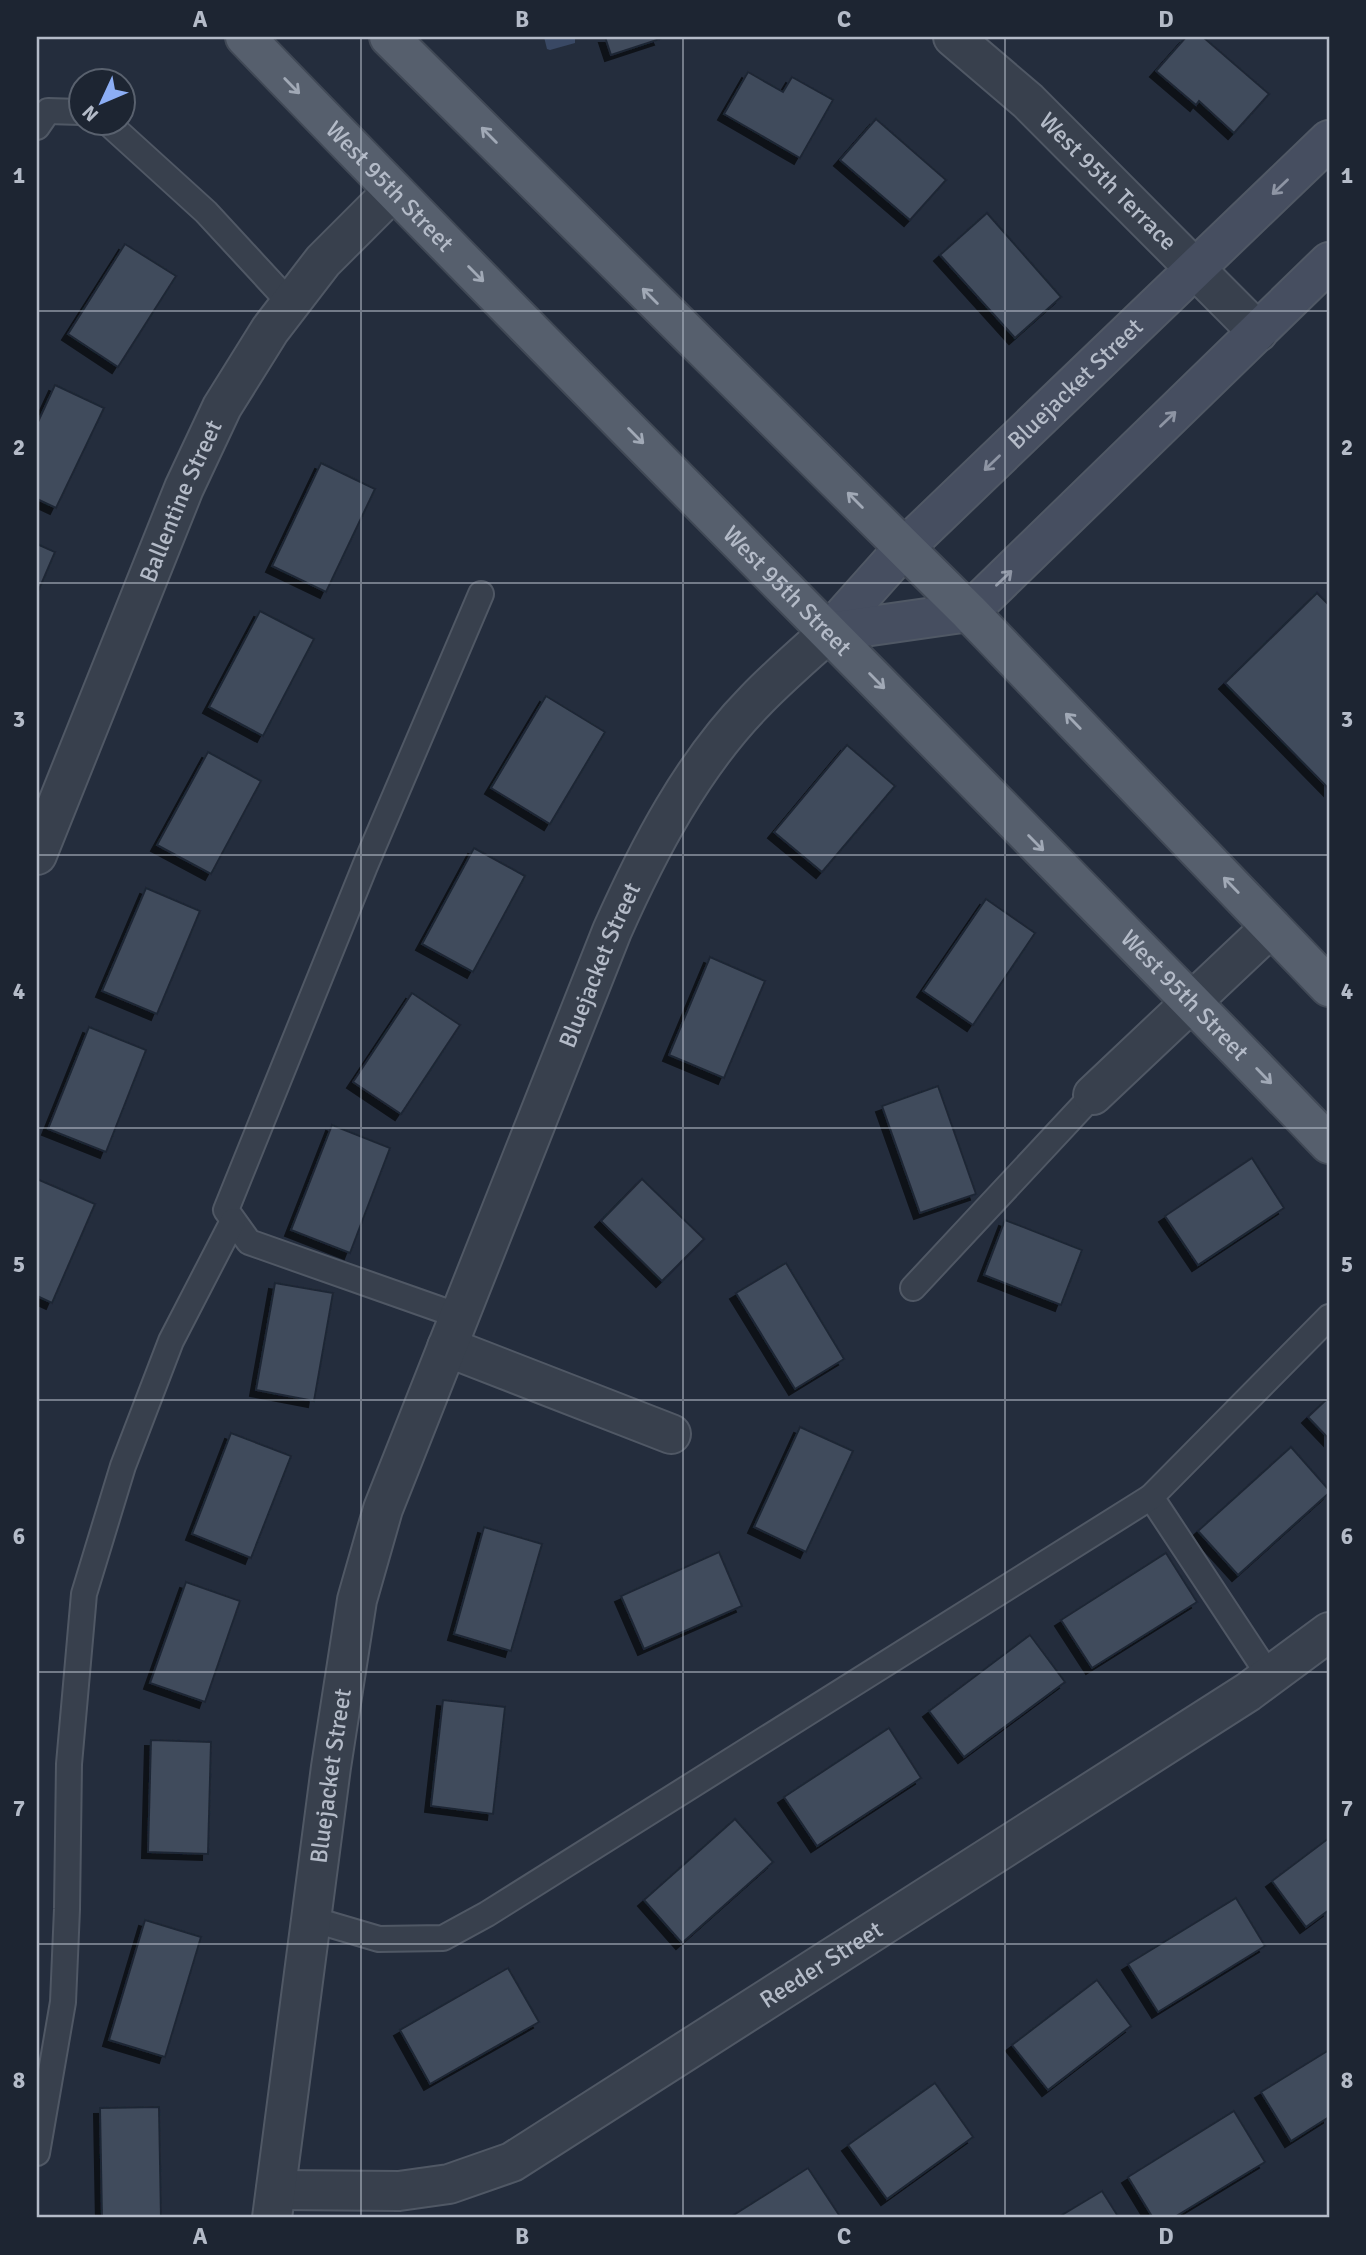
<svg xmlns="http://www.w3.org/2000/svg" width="1366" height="2255" font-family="Signika,sans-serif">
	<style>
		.water { fill: #394864 }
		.building { fill: #414b5c; stroke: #1f2734; stroke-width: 2; filter: url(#shadow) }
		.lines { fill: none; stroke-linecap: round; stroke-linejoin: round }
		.lane-casing { stroke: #505865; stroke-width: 28 }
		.street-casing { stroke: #505865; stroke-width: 42 }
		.secondary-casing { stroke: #505865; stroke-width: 42 }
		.primary-casing { stroke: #414956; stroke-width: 42 }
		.lane { stroke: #38404d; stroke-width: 24 }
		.street { stroke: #38404d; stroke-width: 38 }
		.secondary { stroke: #464e60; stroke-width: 38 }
		.primary { stroke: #565f6d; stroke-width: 38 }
		.oneway { stroke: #a1a9b6 }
		.oneway2 { stroke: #8e95a4 }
		.grid { fill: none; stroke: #b4bbc8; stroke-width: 2; stroke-opacity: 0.55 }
		.labels { text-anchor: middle; stroke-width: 5; stroke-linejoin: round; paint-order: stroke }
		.street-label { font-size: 24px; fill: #b4bbc8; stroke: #1d2532 }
		.neatline { fill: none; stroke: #b4bbc8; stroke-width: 2.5 }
		.grid-label { font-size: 23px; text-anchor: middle; font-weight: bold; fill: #b4bbc8 }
	</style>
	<defs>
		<filter id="shadow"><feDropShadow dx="-6" dy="6" stdDeviation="0" flood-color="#0009"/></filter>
	</defs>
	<rect width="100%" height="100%" fill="#242d3d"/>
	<path class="water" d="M 544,37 L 575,37 L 575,43 L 550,50 L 547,49 Z"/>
	<g class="building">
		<path d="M 605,37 L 659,37 L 660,39 L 611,55 Z"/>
		<path d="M 1186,37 L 1203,37 L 1269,94 L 1234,133 L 1199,101 L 1196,105 L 1156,71 Z"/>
		<path d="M 748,72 L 783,92 L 792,77 L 833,100 L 800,158 L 724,114 Z"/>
		<path d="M 876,119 L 946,180 L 910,220 L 840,160 Z"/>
		<path d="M 987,213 L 1061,297 L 1015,338 L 940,255 Z"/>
		<path d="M 125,244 L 176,276 L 118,367 L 68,334 Z"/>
		<path d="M 55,385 L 104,408 L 56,508 L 37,499 L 37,424 Z"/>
		<path d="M 321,463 L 375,489 L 326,592 L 272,566 Z"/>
		<path d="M 37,544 L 55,552 L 37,594 Z"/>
		<path d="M 1317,593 L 1329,605 L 1329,789 L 1225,683 Z"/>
		<path d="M 260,611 L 314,639 L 263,736 L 209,707 Z"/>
		<path d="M 546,696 L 605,732 L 550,824 L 491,788 Z"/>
		<path d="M 847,745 L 895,786 L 822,872 L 774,832 Z"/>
		<path d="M 208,752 L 261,781 L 211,874 L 157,845 Z"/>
		<path d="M 474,848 L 525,876 L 473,972 L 422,944 Z"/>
		<path d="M 146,888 L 200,911 L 157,1014 L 102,991 Z"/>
		<path d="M 986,899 L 1035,933 L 973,1025 L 923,991 Z"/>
		<path d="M 710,957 L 765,981 L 724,1078 L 669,1055 Z"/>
		<path d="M 412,993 L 460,1025 L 401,1114 L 353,1082 Z"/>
		<path d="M 89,1027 L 146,1050 L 106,1152 L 48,1129 Z"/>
		<path d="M 938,1086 L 976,1194 L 920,1213 L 882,1106 Z"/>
		<path d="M 332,1125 L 390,1148 L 350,1253 L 291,1230 Z"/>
		<path d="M 1252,1158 L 1284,1208 L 1198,1265 L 1165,1216 Z"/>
		<path d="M 37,1179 L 95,1204 L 52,1303 L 37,1296 Z"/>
		<path d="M 642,1179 L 704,1239 L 662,1281 L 601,1221 Z"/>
		<path d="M 1005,1220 L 1082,1250 L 1061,1305 L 984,1275 Z"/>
		<path d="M 786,1263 L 844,1359 L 795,1389 L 736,1293 Z"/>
		<path d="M 275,1283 L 333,1293 L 314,1401 L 256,1390 Z"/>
		<path d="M 1329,1397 L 1329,1439 L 1308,1417 Z"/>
		<path d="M 800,1427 L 853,1451 L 806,1552 L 754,1527 Z"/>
		<path d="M 231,1433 L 291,1456 L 251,1558 L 192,1534 Z"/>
		<path d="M 1291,1447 L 1329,1490 L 1329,1493 L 1238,1575 L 1198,1531 Z"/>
		<path d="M 484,1527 L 542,1544 L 511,1651 L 454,1634 Z"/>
		<path d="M 719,1552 L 742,1606 L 644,1649 L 621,1596 Z"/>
		<path d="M 1166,1553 L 1197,1602 L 1092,1668 L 1061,1620 Z"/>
		<path d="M 186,1582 L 240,1601 L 205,1702 L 150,1683 Z"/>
		<path d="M 1030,1635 L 1065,1682 L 964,1757 L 929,1711 Z"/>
		<path d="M 443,1700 L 505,1707 L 493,1814 L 431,1806 Z"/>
		<path d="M 889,1728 L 921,1778 L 817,1846 L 784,1797 Z"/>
		<path d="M 151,1740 L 211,1742 L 208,1854 L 148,1852 Z"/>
		<path d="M 735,1819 L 773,1862 L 682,1943 L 644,1900 Z"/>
		<path d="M 1329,1838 L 1329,1910 L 1306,1927 L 1272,1881 Z"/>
		<path d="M 1236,1898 L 1265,1946 L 1158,2012 L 1128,1964 Z"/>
		<path d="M 145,1920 L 201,1937 L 165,2057 L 109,2040 Z"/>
		<path d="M 508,1968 L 539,2022 L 430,2084 L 400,2030 Z"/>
		<path d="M 1097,1980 L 1131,2026 L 1048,2090 L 1012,2045 Z"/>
		<path d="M 1329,2050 L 1329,2117 L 1291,2141 L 1261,2092 Z"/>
		<path d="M 935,2083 L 973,2137 L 887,2199 L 848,2145 Z"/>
		<path d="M 159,2107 L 161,2218 L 102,2218 L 100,2108 Z"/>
		<path d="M 1234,2111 L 1265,2162 L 1173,2218 L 1153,2218 L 1128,2177 Z"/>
		<path d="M 808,2168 L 841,2218 L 729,2218 Z"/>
		<path d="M 1102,2191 L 1119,2218 L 1057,2218 Z"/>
	</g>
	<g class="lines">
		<g class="lane-casing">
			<g id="lane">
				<path d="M 107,122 L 206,212 L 290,303"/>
				<path d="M 37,127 L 48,111 L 80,112"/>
				<path d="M 913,1288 L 1093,1095"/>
				<path d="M 459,1316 L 249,1242 L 226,1210 L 365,866 L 481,594"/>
				<path d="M 1151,1497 L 1270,1677"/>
				<path d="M 311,1919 L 379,1939 L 443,1938 L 487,1914 L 1151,1497 L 1329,1317"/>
				<path d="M 37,2153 L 63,2002 L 67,1909 L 69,1764 L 84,1594 L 123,1466 L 171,1341 L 233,1221"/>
			</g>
		</g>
		<g class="street-casing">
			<g id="street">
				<path id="s1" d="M 953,37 L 1028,101 L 1258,332"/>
				<path id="s2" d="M 37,855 L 184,488 L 222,407 L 270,330 L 323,261 L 393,191"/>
				<path d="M 1093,1095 L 1271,927"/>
				<path d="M 447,1347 L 671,1434"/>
				<path id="s3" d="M 276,2190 L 399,2191 L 449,2184 L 512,2162 L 1248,1692 L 1329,1632"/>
				<path id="s4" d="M 272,2218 L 331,1767 L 357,1600 L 383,1509 L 612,931 C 648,850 692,765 755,701 C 778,677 804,655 829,632"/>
			</g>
		</g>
		<g class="secondary-casing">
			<g id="secondary">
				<path id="s5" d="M 829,632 L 904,548 L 1329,140"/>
				<path d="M 829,632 L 969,612 L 1329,262"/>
			</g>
		</g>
		<g class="primary-casing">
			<g id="primary">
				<path id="s6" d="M 245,37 C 603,409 971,772 1329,1144"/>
				<path d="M 389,37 L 969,612 L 1329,987"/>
			</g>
		</g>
		<use href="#lane" class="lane"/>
		<use href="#street" class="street"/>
		<use href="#secondary" class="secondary"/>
		<use href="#primary" class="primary"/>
	</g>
	<defs><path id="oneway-shaft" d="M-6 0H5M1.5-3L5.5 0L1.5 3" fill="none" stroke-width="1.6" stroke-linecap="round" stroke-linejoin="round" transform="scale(1.75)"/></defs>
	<g class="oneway">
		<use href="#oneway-shaft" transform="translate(292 86) rotate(46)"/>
		<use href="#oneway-shaft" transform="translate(489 135) rotate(-135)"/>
		<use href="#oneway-shaft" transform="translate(476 274) rotate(45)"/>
		<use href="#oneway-shaft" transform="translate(650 296) rotate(-135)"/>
		<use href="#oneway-shaft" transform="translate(636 436) rotate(45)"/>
		<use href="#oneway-shaft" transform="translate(855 500) rotate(-135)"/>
		<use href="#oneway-shaft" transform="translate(877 681) rotate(45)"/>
		<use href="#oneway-shaft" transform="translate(1073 721) rotate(-134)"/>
		<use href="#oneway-shaft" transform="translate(1036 843) rotate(45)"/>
		<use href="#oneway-shaft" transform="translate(1231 885) rotate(-134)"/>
		<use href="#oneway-shaft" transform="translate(1264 1076) rotate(46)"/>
	</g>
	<g class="oneway2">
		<use href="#oneway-shaft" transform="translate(1280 187) rotate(136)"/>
		<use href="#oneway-shaft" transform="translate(1168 419) rotate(-44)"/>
		<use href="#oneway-shaft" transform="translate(992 463) rotate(136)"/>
		<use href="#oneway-shaft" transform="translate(1004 578) rotate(-44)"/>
	</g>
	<path class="grid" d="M 361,37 L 361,2218M 683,37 L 683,2218M 1005,37 L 1005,2218M 37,311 L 1329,311M 37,583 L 1329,583M 37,855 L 1329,855M 37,1128 L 1329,1128M 37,1400 L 1329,1400M 37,1672 L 1329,1672M 37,1944 L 1329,1944"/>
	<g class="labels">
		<g class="street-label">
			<text dy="8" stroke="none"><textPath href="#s1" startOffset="212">West 95th Terrace</textPath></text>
			<text dy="8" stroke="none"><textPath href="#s6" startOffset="208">West 95th Street</textPath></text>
			<text dy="8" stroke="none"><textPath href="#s5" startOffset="350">Bluejacket Street</textPath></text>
			<text dy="8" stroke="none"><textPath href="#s2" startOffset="382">Ballentine Street</textPath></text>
			<text dy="8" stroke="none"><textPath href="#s6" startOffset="775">West 95th Street</textPath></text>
			<text dy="8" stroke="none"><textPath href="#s4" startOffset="1304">Bluejacket Street</textPath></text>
			<text dy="8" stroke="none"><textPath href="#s6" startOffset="1342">West 95th Street</textPath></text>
			<text dy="8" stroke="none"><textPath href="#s4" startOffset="446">Bluejacket Street</textPath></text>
			<text dy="8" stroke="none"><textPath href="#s3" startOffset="607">Reeder Street</textPath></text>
		</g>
	</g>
	<rect width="1366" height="2255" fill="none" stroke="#1d2532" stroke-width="77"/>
	<g transform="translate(102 102) rotate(226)"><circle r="33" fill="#1d2532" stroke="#59616e" stroke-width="2"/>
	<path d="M0-5L12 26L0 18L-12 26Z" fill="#8caef5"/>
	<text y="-10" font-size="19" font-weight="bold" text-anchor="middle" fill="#b4bbc8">N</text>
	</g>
	<rect x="38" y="38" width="1290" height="2178" class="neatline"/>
	<g class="grid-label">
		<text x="200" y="27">A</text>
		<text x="522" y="27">B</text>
		<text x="844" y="27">C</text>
		<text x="1166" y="27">D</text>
		<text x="19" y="183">1</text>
		<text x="1347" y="183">1</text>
		<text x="19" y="455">2</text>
		<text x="1347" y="455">2</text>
		<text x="19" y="727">3</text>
		<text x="1347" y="727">3</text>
		<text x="19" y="999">4</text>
		<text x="1347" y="999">4</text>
		<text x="19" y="1272">5</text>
		<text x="1347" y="1272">5</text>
		<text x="19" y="1544">6</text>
		<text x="1347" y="1544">6</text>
		<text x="19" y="1816">7</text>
		<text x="1347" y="1816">7</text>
		<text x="19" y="2088">8</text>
		<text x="1347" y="2088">8</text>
		<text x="200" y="2244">A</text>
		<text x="522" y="2244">B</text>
		<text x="844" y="2244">C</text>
		<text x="1166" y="2244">D</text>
	</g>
</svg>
